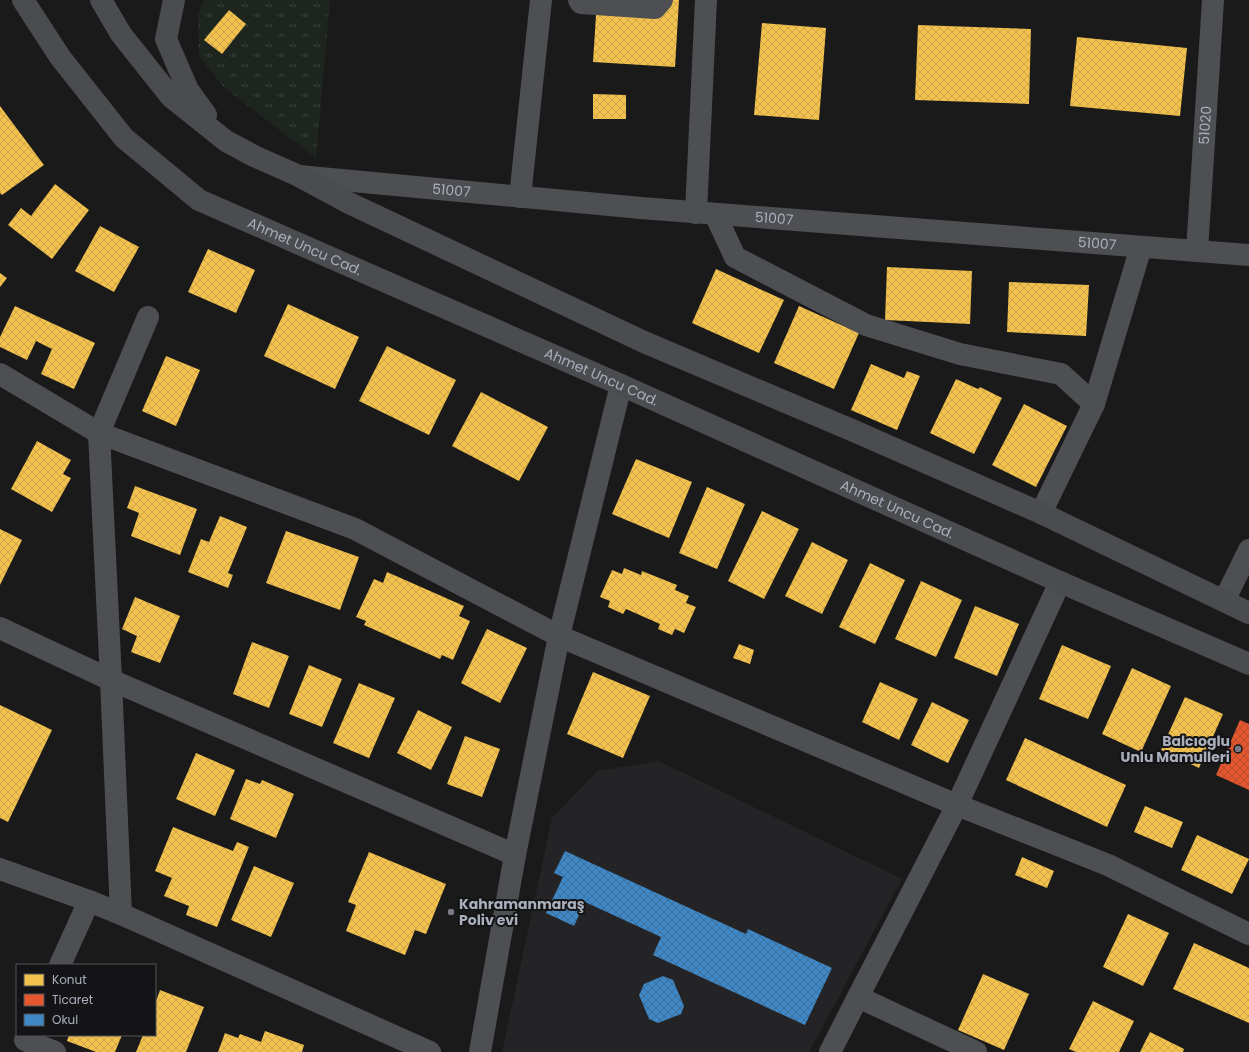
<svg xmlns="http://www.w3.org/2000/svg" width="1249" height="1052" font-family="Poppins,sans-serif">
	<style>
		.built { fill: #242326 }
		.grass { fill: url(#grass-tufts) }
		.homes { fill: url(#homes-cross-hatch) }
		.shops { fill: url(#shops-cross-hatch) }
		.schools { fill: url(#schools-cross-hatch) }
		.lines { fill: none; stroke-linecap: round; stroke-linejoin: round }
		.minor { stroke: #4d4f53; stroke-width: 22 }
		.major { stroke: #4b4c4f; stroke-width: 22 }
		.poi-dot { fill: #787b83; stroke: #141416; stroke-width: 1.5 }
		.labels { text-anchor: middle; stroke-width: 4; stroke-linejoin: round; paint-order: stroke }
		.street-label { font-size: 14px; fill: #aaafbc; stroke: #141416 }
		.poi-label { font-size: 14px; font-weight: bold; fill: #aaafbc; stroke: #141416; text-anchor: end }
	</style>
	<defs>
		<pattern id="grass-tufts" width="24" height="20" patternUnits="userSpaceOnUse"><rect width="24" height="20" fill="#1d251e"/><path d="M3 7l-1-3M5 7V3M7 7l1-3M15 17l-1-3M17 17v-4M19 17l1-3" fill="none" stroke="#3b423d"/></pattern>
		<pattern id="homes-cross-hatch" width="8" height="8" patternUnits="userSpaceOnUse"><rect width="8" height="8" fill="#f2c14e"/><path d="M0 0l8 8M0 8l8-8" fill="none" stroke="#cca54a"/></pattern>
		<pattern id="shops-cross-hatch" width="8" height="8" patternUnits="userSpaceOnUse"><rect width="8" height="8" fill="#e4572e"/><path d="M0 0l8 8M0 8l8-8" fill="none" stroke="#b84e30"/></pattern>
		<pattern id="schools-cross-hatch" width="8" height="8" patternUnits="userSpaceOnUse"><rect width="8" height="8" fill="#3f88c5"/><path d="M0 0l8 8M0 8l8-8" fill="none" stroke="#3b6f9b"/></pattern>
	</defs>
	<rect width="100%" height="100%" fill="#1a1a1a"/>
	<path class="built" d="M 659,761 L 902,879 L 809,1052 L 502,1052 L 552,818 L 597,771 Z"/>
	<path class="grass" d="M 204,0 L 330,0 L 316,158 L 224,87 L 199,57 L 198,14 Z"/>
	<g class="homes">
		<path d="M 597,0 L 679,0 L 675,67 L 593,62 Z"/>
		<path d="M 229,10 L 246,24 L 222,54 L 204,40 Z"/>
		<path d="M 762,23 L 826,28 L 819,120 L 754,115 Z"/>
		<path d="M 918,25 L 1031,29 L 1029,104 L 915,100 Z"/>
		<path d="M 1077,37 L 1187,48 L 1180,116 L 1070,106 Z"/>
		<path d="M 593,94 L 626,95 L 626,119 L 593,119 Z"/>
		<path d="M 0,106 L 44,165 L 2,195 L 0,193 Z"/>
		<path d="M 55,184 L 89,210 L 52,259 L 8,225 L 21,208 L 31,216 Z"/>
		<path d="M 100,226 L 139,247 L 114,292 L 75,271 Z"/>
		<path d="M 208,249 L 255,270 L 236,313 L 188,292 Z"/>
		<path d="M 887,267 L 972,271 L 970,324 L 885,320 Z"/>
		<path d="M 716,269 L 784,300 L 759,353 L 692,323 Z"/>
		<path d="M 0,273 L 7,278 L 0,287 Z"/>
		<path d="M 1009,282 L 1089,285 L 1086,336 L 1007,332 Z"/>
		<path d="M 288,304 L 359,337 L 335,389 L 264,356 Z"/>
		<path d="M 15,306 L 95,343 L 74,389 L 41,374 L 52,349 L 36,341 L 27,360 L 0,347 L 0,337 Z"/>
		<path d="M 799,306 L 859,333 L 834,389 L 774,363 Z"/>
		<path d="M 387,346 L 456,380 L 429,435 L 359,401 Z"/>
		<path d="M 166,356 L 200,370 L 176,426 L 142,411 Z"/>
		<path d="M 871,364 L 904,378 L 907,371 L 920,376 L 897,430 L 851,410 Z"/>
		<path d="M 956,379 L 978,389 L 980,387 L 1002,398 L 974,454 L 930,433 Z"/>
		<path d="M 481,392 L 548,427 L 519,481 L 452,446 Z"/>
		<path d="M 1024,404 L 1067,426 L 1036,487 L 992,465 Z"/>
		<path d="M 37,441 L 71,460 L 63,474 L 71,478 L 52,512 L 11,489 Z"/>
		<path d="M 636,459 L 692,482 L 669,538 L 612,514 Z"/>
		<path d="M 135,486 L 197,509 L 180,555 L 131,536 L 139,513 L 127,508 Z"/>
		<path d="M 707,487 L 745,504 L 717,569 L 679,553 Z"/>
		<path d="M 762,511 L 799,529 L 764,599 L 728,581 Z"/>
		<path d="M 220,516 L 247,527 L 228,573 L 233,575 L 228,588 L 188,572 L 201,539 L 209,542 Z"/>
		<path d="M 0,529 L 22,540 L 0,585 Z"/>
		<path d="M 286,531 L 359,557 L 340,610 L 266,583 Z"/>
		<path d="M 812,542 L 848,560 L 822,614 L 785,596 Z"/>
		<path d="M 870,563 L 905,580 L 875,644 L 839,627 Z"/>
		<path d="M 624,568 L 641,575 L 642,571 L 677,585 L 675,590 L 689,596 L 686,603 L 696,607 L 684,633 L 675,629 L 672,635 L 658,629 L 660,624 L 626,609 L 623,614 L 608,607 L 610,601 L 600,597 L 612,570 L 622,574 Z"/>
		<path d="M 387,572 L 464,606 L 459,616 L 470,621 L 453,660 L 442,655 L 440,659 L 364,625 L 366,621 L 356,617 L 374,579 L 383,583 Z"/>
		<path d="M 921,581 L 962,600 L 936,657 L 895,639 Z"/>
		<path d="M 135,597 L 180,616 L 160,663 L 131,652 L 137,636 L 122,629 Z"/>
		<path d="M 975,606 L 1019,624 L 997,676 L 954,658 Z"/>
		<path d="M 487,629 L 527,648 L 500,703 L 461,683 Z"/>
		<path d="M 252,642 L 289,656 L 269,708 L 233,694 Z"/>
		<path d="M 739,644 L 754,650 L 750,664 L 733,658 Z"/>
		<path d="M 1062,645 L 1111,666 L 1088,719 L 1039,699 Z"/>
		<path d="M 309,665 L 342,679 L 322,727 L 289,714 Z"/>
		<path d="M 1132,668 L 1171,686 L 1141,752 L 1102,734 Z"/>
		<path d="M 593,672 L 650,696 L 623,758 L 567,734 Z"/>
		<path d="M 880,682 L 918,699 L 899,740 L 862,722 Z"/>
		<path d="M 359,683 L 395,698 L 369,758 L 333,743 Z"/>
		<path d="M 1185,697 L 1223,714 L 1199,768 L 1161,750 Z"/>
		<path d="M 932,702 L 969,720 L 948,763 L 911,745 Z"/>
		<path d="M 0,705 L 52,730 L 8,822 L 0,818 Z"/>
		<path d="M 418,710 L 452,727 L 431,770 L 397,753 Z"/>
		<path d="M 465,736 L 500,749 L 482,797 L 447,784 Z"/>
		<path d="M 1025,738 L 1126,785 L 1107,827 L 1006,780 Z"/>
		<path d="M 196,753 L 235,770 L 215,816 L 176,799 Z"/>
		<path d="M 246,779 L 260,784 L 262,780 L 294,794 L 276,838 L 230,819 Z"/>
		<path d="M 1145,806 L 1183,822 L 1172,848 L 1134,832 Z"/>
		<path d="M 173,827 L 233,851 L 237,842 L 249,847 L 217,927 L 186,915 L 189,906 L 164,896 L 172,878 L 155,871 Z"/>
		<path d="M 1197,835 L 1249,859 L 1232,894 L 1181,870 Z"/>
		<path d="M 369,852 L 446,884 L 426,934 L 415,930 L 405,955 L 346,931 L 356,905 L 348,902 Z"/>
		<path d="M 1022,857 L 1054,871 L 1047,888 L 1015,875 Z"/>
		<path d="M 254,866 L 294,883 L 271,937 L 231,920 Z"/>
		<path d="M 1128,914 L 1169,933 L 1143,986 L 1103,967 Z"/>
		<path d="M 1194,943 L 1249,968 L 1249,1023 L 1173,989 Z"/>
		<path d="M 983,974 L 1029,994 L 1004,1050 L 958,1030 Z"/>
		<path d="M 160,990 L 204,1007 L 186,1052 L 136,1052 L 143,1035 L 155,1035 L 155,1004 Z"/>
		<path d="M 1093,1001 L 1134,1021 L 1119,1052 L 1076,1052 L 1069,1049 Z"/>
		<path d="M 265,1031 L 304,1045 L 302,1052 L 218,1052 L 225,1033 L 238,1038 L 240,1034 L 261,1042 Z"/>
		<path d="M 1150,1032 L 1184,1049 L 1183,1052 L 1140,1052 Z"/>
		<path d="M 69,1035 L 122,1035 L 115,1052 L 96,1052 L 67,1041 Z"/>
	</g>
	<path class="shops" d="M 1240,720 L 1249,724 L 1249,790 L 1216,775 Z"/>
	<g class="schools">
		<path d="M 565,851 L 746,934 L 748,929 L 832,968 L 805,1025 L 653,955 L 661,937 L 585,902 L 574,926 L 546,913 L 563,877 L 554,873 Z"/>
		<path d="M 663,976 L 673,980 L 684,1006 L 681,1014 L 658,1023 L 649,1019 L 639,995 L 644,984 Z"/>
	</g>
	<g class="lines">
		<g class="minor">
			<path d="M 579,0 L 581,3 L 655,8 L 662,0"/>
			<path id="s1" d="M 299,176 L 641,208 L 1249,255"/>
			<path d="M 520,197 L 541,0"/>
			<path d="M 696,213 L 706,0"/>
			<path d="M 715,214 L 735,257 L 866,325 L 960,354 L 1061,374 L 1094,404"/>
			<path id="s2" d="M 1197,251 L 1213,0"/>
			<path d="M 0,374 L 99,433 L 355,529 L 559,636 L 957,805 L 1108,865 L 1249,934"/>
			<path d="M 1041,513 L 1094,404 L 1141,247"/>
			<path d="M 1224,601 L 1249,550"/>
			<path d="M 0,628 L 111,680 L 515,855"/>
			<path d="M 0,869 L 89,901 L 121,914 L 430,1052"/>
			<path d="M 121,914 L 111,680 L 99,433 L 148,317"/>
			<path d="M 60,965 L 89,901"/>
			<path d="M 858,997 L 957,805 L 1060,582"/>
			<path d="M 25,1040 L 55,1052"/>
			<path d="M 480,1052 L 515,855 L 559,636 L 621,385"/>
			<path d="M 830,1052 L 858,997 L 976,1052"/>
		</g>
		<g class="major">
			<path id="s3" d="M 23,0 L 60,57 L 124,138 L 199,200 L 621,385 L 1060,582 L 1249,664"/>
			<path d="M 101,0 L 121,34 L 171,97 L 226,141 L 254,156 L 299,176 L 349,203 L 644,342 L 854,431 L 1041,513 L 1249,613"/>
			<path d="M 174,0 L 166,39 L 188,90 L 206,115"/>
		</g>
	</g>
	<g class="poi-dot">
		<circle cx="1238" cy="749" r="4"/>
		<circle cx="451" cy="912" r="4"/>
	</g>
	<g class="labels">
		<g class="street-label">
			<text dy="5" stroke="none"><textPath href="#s2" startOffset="126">51020</textPath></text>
			<text dy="5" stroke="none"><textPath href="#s1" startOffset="153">51007</textPath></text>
			<text dy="5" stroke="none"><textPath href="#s1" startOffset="477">51007</textPath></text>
			<text dy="5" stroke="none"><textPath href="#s1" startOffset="801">51007</textPath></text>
			<text dy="5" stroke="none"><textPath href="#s3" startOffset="384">Ahmet Uncu Cad.</textPath></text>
			<text dy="5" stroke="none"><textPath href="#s3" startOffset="708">Ahmet Uncu Cad.</textPath></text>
			<text dy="5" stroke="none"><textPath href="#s3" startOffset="1032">Ahmet Uncu Cad.</textPath></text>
		</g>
		<g class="poi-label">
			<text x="1230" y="746">Balcıoglu<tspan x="1230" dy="16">Unlu Mamulleri</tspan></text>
			<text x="459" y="909" text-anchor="start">Kahramanmaraş<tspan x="459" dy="16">Poliv evi</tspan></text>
		</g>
	</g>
	<rect x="16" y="964" width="140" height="72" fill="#141416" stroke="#505258"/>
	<rect x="24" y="974" width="20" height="12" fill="#f2c14e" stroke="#505258"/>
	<text x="52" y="984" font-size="12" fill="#aaafbc">Konut</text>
	<rect x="24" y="994" width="20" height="12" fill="#e4572e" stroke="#505258"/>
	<text x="52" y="1004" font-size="12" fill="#aaafbc">Ticaret</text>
	<rect x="24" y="1014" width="20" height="12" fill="#3f88c5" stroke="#505258"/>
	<text x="52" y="1024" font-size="12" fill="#aaafbc">Okul</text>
</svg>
